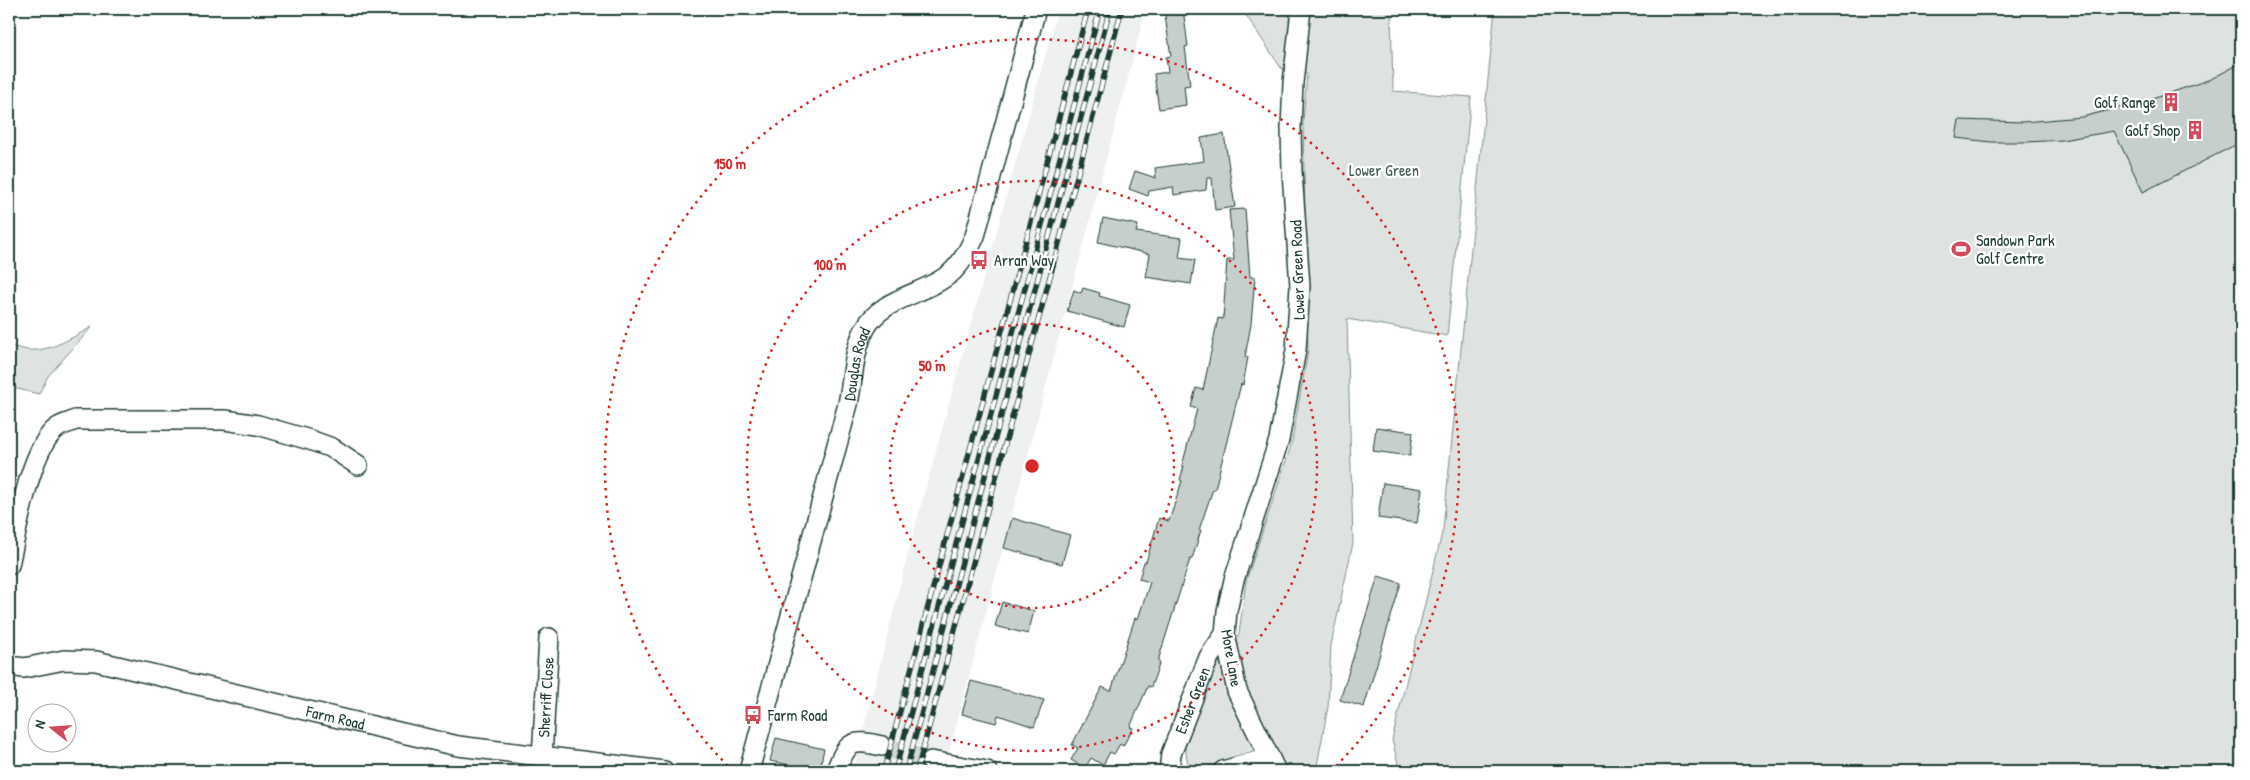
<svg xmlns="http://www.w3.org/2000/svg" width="2250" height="780" font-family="'Patrick Hand',sans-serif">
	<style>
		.built { fill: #eef1f0 }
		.green { fill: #dee3e2; stroke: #7e908b }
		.building { fill: #c7cfcc; stroke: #1f3d34 }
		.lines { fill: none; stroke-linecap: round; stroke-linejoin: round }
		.street-tunnel { stroke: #d2d8d6; stroke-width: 19; stroke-dasharray: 19 9; stroke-linecap: butt }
		.street-casing { stroke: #1f3d34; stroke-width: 22 }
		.street { stroke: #fff; stroke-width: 19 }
		.rail-casing { stroke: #1f3d34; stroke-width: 5.5 }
		.rail { stroke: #fff; stroke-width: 4; stroke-dasharray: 11; stroke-linecap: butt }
		.ring { fill: none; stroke: #d62828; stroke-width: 2.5; stroke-dasharray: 2.5 5 }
		.labels { text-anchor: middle; stroke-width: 4.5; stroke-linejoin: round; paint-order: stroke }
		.poi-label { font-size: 16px; fill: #1f3d34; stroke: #fff; text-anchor: start }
		.park-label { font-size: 16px; fill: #455e57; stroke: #fff }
		.street-label { font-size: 16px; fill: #1f3d34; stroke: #fff }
		.centre { fill: #d62828; stroke: #fff; stroke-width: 2.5 }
		.ring-label { font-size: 15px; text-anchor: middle; font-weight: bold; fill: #d62828; stroke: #fff; stroke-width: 4.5; stroke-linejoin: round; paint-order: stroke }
	</style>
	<rect width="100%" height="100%" fill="#fff"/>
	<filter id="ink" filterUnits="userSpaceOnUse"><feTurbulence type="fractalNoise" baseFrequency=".02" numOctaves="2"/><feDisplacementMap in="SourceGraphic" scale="10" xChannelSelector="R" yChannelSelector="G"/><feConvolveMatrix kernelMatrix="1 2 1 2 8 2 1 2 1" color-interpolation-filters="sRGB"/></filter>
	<g filter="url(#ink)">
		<path class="built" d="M 1058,9 L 1146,9 L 944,771 L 853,771 L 912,538 Z"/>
		<g class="green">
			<path d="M 1242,9 L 1391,9 L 1393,91 L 1471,97 L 1447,336 L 1347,319 L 1353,543 L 1331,645 L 1328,707 L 1316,771 L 1189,771 L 1185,747 L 1200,706 L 1215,669 L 1239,634 L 1246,581 L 1291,446 L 1308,351 L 1303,122 L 1307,74 L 1281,68 Z"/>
			<path d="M 1495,9 L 2241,9 L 2241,771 L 1400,771 L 1392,740 L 1443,529 Z"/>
			<path d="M 92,327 L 48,376 L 39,394 L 9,387 L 9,344 C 39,360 65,341 92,327 Z"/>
		</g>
		<g class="building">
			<path d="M 1164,9 L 1183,9 L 1188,46 L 1185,47 L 1190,85 L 1184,86 L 1186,105 L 1159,109 L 1154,74 L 1168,72 L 1166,57 L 1171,56 Z"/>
			<path d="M 2241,63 L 2241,142 L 2143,192 L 2114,131 L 2062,140 L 2027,142 L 1991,142 L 1956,138 L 1959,120 L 2023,122 L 2082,117 L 2149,100 L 2211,79 Z"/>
			<path d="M 1224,134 L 1235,207 L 1215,210 L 1212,178 L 1207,178 L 1206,190 L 1174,195 L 1173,187 L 1149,191 L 1148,196 L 1129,189 L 1135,171 L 1156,178 L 1155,168 L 1204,161 L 1201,138 Z"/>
			<path d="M 1245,209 L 1250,277 L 1255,277 L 1251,324 L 1245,357 L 1248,357 L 1243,385 L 1241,384 L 1215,489 L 1213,489 L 1199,530 L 1201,530 L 1192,559 L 1190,559 L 1168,629 L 1158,661 L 1160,662 L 1151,687 L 1148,686 L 1130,727 L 1133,728 L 1123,746 L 1120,744 L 1114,754 L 1110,752 L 1103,765 L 1091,758 L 1085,768 L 1071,760 L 1078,748 L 1072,745 L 1102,687 L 1111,691 L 1135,618 L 1138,619 L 1150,582 L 1139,579 L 1144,562 L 1146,562 L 1159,518 L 1169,521 L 1182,481 L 1180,480 L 1184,466 L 1182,466 L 1197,409 L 1191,407 L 1196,388 L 1203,390 L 1218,318 L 1223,319 L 1227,260 L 1234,260 L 1229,210 Z"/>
			<path d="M 1103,218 L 1138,225 L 1136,232 L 1182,238 L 1179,258 L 1195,260 L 1191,284 L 1146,277 L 1150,254 L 1098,242 Z"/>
			<path d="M 1083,288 L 1100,293 L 1099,296 L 1130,305 L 1124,327 L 1067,311 L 1074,290 L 1081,293 Z"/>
			<path d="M 1376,427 L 1413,432 L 1410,456 L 1373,451 Z"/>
			<path d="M 1383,483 L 1422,489 L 1417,523 L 1378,518 Z"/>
			<path d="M 1012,518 L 1070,535 L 1062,564 L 1004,548 Z"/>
			<path d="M 1378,576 L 1401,583 L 1364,707 L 1340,700 Z"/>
			<path d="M 1002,602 L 1034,611 L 1028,634 L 995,626 Z"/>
			<path d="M 971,681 L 1044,700 L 1034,727 L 998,715 L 996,723 L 962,714 Z"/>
			<path d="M 776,738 L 824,749 L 819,771 L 770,761 Z"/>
		</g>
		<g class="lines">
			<path class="street-tunnel" d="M 882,746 L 931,761"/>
			<g class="street-casing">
				<g id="street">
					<path d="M 9,565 C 17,531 30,447 57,428 C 62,424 70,423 75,420 L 225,420 L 258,425 L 310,440 L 332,448 L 358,465"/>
					<path id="s1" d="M 9,666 L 24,668 L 64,660 L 96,661 L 458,746 L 664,771"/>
					<path id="s2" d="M 542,757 L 549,638"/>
					<path d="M 931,761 L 987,771"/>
					<path id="s3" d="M 749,771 L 848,404 C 853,380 853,351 865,329 C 882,296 927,295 953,271 C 964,260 969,249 975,236 L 1036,9"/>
					<path d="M 836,771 C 847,741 852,739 882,746"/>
					<path id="s4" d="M 1169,771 L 1171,754 L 1209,657 L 1225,634"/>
					<path d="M 1223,771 L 1268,758"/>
					<path d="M 1276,771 L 1237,691 L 1225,634 L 1227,611 L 1234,580 L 1279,440 L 1296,350 L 1300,286 L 1292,172 L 1291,128 L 1293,83 L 1301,9"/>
				</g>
			</g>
			<use href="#street" class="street"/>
			<g class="rail-casing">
				<g id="rail">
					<path d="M 884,771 L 1088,9"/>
					<path d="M 895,771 L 1100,9"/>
					<path d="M 906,771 L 1110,9"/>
					<path d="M 917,771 L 1122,9"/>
				</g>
			</g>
			<use href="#rail" class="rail"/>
		</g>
	</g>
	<g class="ring">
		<circle cx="1032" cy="466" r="142"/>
		<circle cx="1032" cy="466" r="285"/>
		<path d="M733 771A427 427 0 1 1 1331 771"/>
	</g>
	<defs>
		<g id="building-bare" transform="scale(1.5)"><path d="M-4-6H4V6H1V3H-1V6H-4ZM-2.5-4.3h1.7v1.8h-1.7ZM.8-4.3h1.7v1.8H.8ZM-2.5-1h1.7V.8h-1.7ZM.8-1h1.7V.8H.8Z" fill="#d1495b" stroke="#fff" stroke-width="2.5" paint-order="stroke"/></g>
		<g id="stadium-bare" transform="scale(1.5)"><path d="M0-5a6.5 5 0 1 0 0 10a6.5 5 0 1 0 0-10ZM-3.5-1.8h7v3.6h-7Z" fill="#d1495b" stroke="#fff" stroke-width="2.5" paint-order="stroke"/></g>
		<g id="bus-bare" transform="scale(1.5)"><path d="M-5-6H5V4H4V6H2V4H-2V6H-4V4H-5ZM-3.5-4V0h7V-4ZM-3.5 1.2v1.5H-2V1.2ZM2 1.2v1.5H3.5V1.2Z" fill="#d1495b" stroke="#fff" stroke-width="2.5" paint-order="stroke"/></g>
	</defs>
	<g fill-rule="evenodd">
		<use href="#building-bare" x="2171" y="102"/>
		<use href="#building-bare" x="2195" y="130"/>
		<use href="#stadium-bare" x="1961" y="249"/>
		<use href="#bus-bare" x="979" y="260"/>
		<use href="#bus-bare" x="753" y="715"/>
	</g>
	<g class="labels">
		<g class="poi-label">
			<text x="2156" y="108" text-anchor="end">Golf Range</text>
			<text x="2180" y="136" text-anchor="end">Golf Shop</text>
			<text x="1976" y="246">Sandown Park<tspan x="1976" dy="18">Golf Centre</tspan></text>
			<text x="994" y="266">Arran Way</text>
			<text x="768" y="721">Farm Road</text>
		</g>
		<g class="park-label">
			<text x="1384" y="176">Lower Green</text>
		</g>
		<g class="street-label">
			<text transform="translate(1297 270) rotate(-92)" y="6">Lower Green Road</text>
			<text dy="6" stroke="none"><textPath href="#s3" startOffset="421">Douglas Road</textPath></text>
			<text transform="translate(1232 658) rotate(80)" y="6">More Lane</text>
			<text dy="6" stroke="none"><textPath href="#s2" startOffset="60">Sherriff Close</textPath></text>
			<text dy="6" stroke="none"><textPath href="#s4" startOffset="75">Esher Green</textPath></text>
			<text dy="6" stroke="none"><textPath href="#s1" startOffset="334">Farm Road</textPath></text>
		</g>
	</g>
	<circle cx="1032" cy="466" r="8" class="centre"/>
	<g class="ring-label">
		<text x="730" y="169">150 m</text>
		<text x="830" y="270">100 m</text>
		<text x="932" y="371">50 m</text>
	</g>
	<rect width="2250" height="780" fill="none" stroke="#fff" stroke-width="30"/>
	<rect x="15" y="15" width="2220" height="750" fill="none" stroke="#1f3d34" stroke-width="2" filter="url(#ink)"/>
	<g transform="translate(52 728) rotate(287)"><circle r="24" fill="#ffffff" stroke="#a5b1ae"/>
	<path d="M0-4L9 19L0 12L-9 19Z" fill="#d1495b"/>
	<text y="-8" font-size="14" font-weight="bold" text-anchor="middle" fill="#1f3d34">N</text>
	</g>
</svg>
